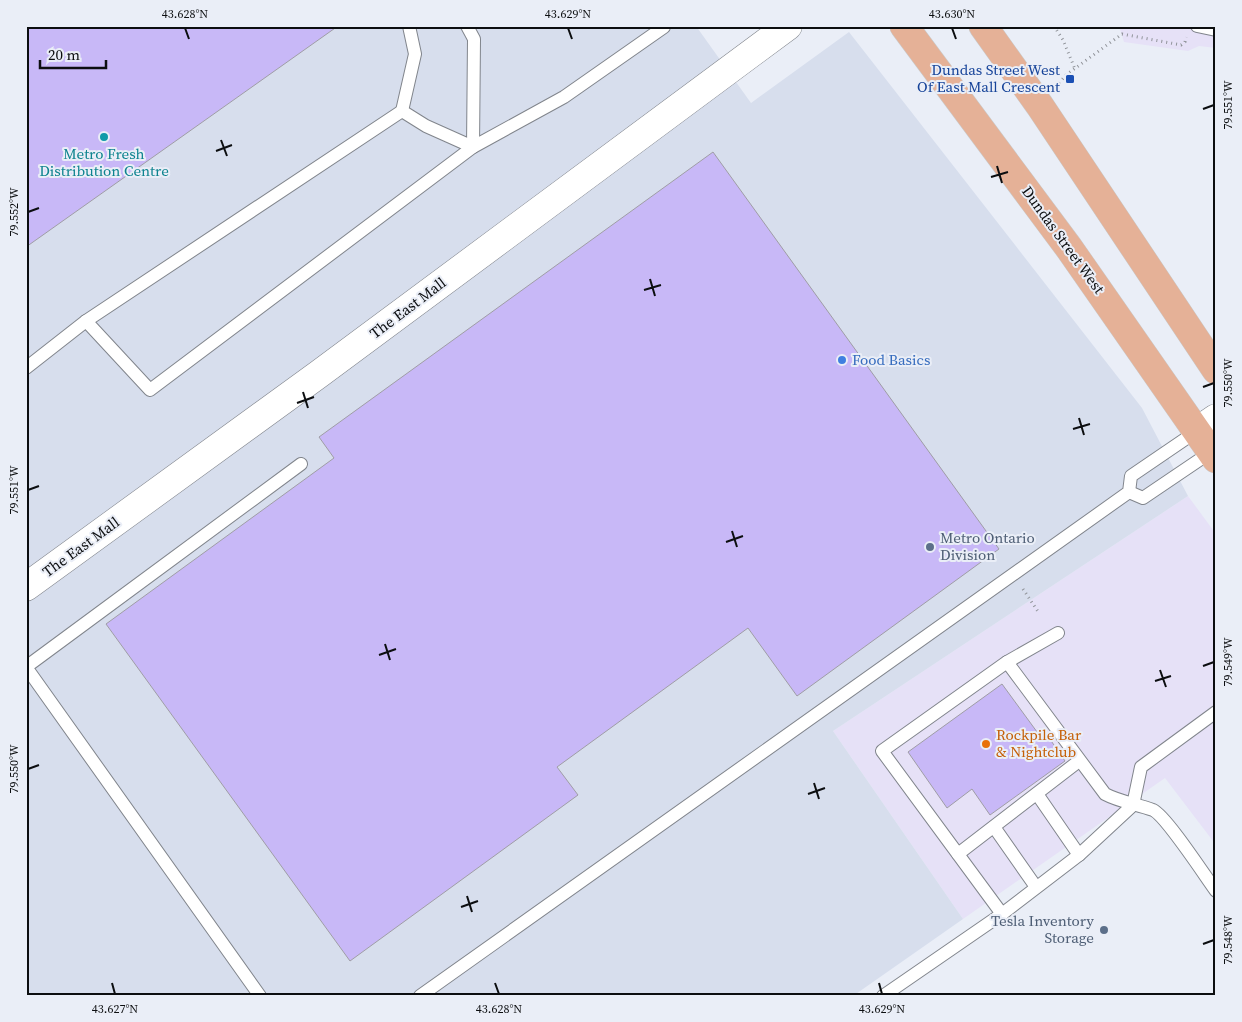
<svg xmlns="http://www.w3.org/2000/svg" width="1242" height="1022" font-family="'Source Serif 4',serif">
	<style>
		.commercial { fill: #e6e1f7 }
		.built { fill: #d7deed }
		.building { fill: #c8b8f7; stroke: #9f9da5 }
		.lines { fill: none; stroke-linecap: round; stroke-linejoin: round }
		.service-casing { stroke: #81858c; stroke-width: 14 }
		.secondary-casing { stroke: #81858c; stroke-width: 29 }
		.primary-casing { stroke: #cacaca; stroke-width: 29 }
		.path { stroke: #909399; stroke-width: 3; stroke-dasharray: 1 4; stroke-linecap: butt }
		.service { stroke: #fff; stroke-width: 12 }
		.secondary { stroke: #fff; stroke-width: 28 }
		.primary { stroke: #e5b197; stroke-width: 28 }
		.ticks { fill: none; stroke: #0c0e10; stroke-width: 2 }
		.transit-dot { fill: #1a4fb4; stroke: #eaeef7; stroke-width: 2 }
		.culture-dot { fill: #0f9aa8; stroke: #eaeef7; stroke-width: 2 }
		.shop-dot { fill: #3f7fe0; stroke: #eaeef7; stroke-width: 2 }
		.service-dot { fill: #5c6f8a; stroke: #eaeef7; stroke-width: 2 }
		.food-dot { fill: #e8710a; stroke: #eaeef7; stroke-width: 2 }
		.labels { text-anchor: middle; stroke-width: 4; stroke-linejoin: round; paint-order: stroke }
		.transit-label { font-size: 15px; fill: #164399; stroke: #eaeef7; text-anchor: end }
		.culture-label { font-size: 15px; fill: #0d838f; stroke: #eaeef7 }
		.street-label { font-size: 15px; fill: #0c0e10; stroke: #eaeef7 }
		.shop-label { font-size: 15px; fill: #366cbe; stroke: #eaeef7; text-anchor: start }
		.service-label { font-size: 15px; fill: #4e5e75; stroke: #eaeef7; text-anchor: start }
		.food-label { font-size: 15px; fill: #c56008; stroke: #eaeef7; text-anchor: start }
		.neatline { fill: none; stroke: #0c0e10; stroke-width: 2 }
		.ticks-label { font-size: 12px; text-anchor: middle; fill: #0c0e10 }
	</style>
	<rect width="100%" height="100%" fill="#eaeef7"/>
	<g class="commercial">
		<path d="M 1119,26 L 1216,26 L 1216,48 L 1199,46 L 1188,51 L 1124,42 Z"/>
		<path d="M 1188,496 L 1216,534 L 1216,845 L 1165,778 L 963,919 L 833,731 Z"/>
	</g>
	<path class="built" d="M 26,26 L 696,26 L 751,103 L 849,32 L 1142,408 L 1188,496 L 833,731 L 963,919 L 853,996 L 26,996 Z"/>
	<g class="building">
		<path d="M 26,26 L 338,26 L 26,247 Z"/>
		<path d="M 713,152 L 999,549 L 797,696 L 748,628 L 557,767 L 578,795 L 350,961 L 106,624 L 334,458 L 319,437 Z"/>
		<path d="M 1002,684 L 1040,736 L 1045,732 L 1065,761 L 990,815 L 972,789 L 947,808 L 908,752 Z"/>
	</g>
	<g class="lines">
		<g class="service-casing">
			<g id="service">
				<path d="M 467,26 L 474,39 L 473,147 L 564,97 L 664,27"/>
				<path d="M 1197,26 L 1216,30"/>
				<path d="M 86,321 L 150,390 L 473,147 L 426,126 L 402,111 L 415,54 L 409,26"/>
				<path d="M 26,368 L 86,321 L 402,111"/>
				<path d="M 1129,492 L 1143,498 L 1211,452"/>
				<path d="M 1007,662 L 1105,794 C 1120,802 1137,804 1153,810 C 1166,816 1205,876 1216,891"/>
				<path d="M 1037,794 L 1079,855"/>
				<path d="M 994,827 L 1036,887"/>
				<path d="M 958,854 L 1079,761"/>
				<path d="M 1002,914 L 882,751 L 1007,662 L 1058,633"/>
				<path d="M 260,996 L 26,667 L 301,464"/>
				<path d="M 420,996 L 1129,492 L 1131,476 L 1197,431"/>
				<path d="M 883,996 L 1002,914 L 1079,855 L 1133,805 L 1141,767 L 1216,712"/>
			</g>
		</g>
		<g class="secondary-casing">
			<g id="secondary">
				<path d="M 1197,431 L 1216,418"/>
				<path d="M 26,587 L 319,374 L 788,26"/>
			</g>
		</g>
		<g class="primary-casing">
			<g id="primary">
				<path d="M 904,26 L 1069,248 L 1216,459"/>
				<path d="M 983,26 L 1040,106 L 1216,370"/>
			</g>
		</g>
		<g class="path">
			<path d="M 1054,26 L 1063,40 L 1075,69"/>
			<path d="M 1056,87 L 1066,75 L 1122,34 L 1181,45 L 1185,42 L 1186,37"/>
			<path d="M 1023,589 L 1039,613"/>
		</g>
		<use href="#service" class="service"/>
		<use href="#secondary" class="secondary"/>
		<use href="#primary" class="primary"/>
	</g>
	<path class="ticks" d="M 185,28 L 189,39M 568,28 L 572,39M 952,28 L 956,39M 1203,109 L 1214,105M 221,140 L 227,156M 216,151 L 232,145M 997,166 L 1002,183M 991,177 L 1008,172M 28,212 L 39,208M 650,279 L 655,296M 644,290 L 661,285M 1203,387 L 1214,383M 303,392 L 308,408M 297,403 L 314,397M 1079,418 L 1084,435M 1073,429 L 1090,424M 28,490 L 39,486M 732,531 L 737,547M 726,542 L 743,536M 385,644 L 390,660M 379,655 L 396,649M 1203,666 L 1214,662M 1160,670 L 1166,687M 1155,681 L 1171,676M 28,769 L 39,765M 814,783 L 819,799M 808,794 L 825,788M 467,896 L 472,912M 461,907 L 478,901M 1203,944 L 1214,940M 112,983 L 115,994M 495,983 L 499,994M 879,983 L 882,994"/>
	<rect class="transit-dot" x="1065" y="74" width="10" height="10" rx="2.5"/>
	<circle class="culture-dot" cx="104" cy="137" r="5"/>
	<circle class="shop-dot" cx="842" cy="360" r="5"/>
	<g class="service-dot">
		<circle cx="930" cy="547" r="5"/>
		<circle cx="1104" cy="930" r="5"/>
	</g>
	<circle class="food-dot" cx="986" cy="744" r="5"/>
	<g class="labels">
		<g class="transit-label">
			<text x="1060" y="75">Dundas Street West<tspan x="1060" dy="17">Of East Mall Crescent</tspan></text>
		</g>
		<g class="culture-label">
			<text x="104" y="159">Metro Fresh<tspan x="104" dy="17">Distribution Centre</tspan></text>
		</g>
		<g class="street-label">
			<text transform="translate(1063 240) rotate(54)" y="5">Dundas Street West</text>
			<text transform="translate(408 308) rotate(-37)" y="5">The East Mall</text>
			<text transform="translate(81 547) rotate(-36)" y="5">The East Mall</text>
		</g>
		<g class="shop-label">
			<text x="852" y="365">Food Basics</text>
		</g>
		<g class="service-label">
			<text x="940" y="543">Metro Ontario<tspan x="940" dy="17">Division</tspan></text>
			<text x="1094" y="926" text-anchor="end">Tesla Inventory<tspan x="1094" dy="17">Storage</tspan></text>
		</g>
		<g class="food-label">
			<text x="996" y="740">Rockpile Bar<tspan x="996" dy="17">&amp; Nightclub</tspan></text>
		</g>
	</g>
	<rect width="1242" height="1022" fill="none" stroke="#eaeef7" stroke-width="55"/>
	<path d="M40 60v8h66v-8" fill="none" stroke="#0c0e10" stroke-width="2.5"/>
	<text x="48" y="60" font-size="15" fill="#0c0e10" stroke="#eaeef7" stroke-width="4" paint-order="stroke">20 m</text>
	<rect x="28" y="28" width="1186" height="966" class="neatline"/>
	<g class="ticks-label">
		<text x="185" y="18">43.628°N</text>
		<text x="568" y="18">43.629°N</text>
		<text x="952" y="18">43.630°N</text>
		<text transform="translate(1228 105) rotate(-90)" y="4">79.551°W</text>
		<text transform="translate(14 212) rotate(-90)" y="4">79.552°W</text>
		<text transform="translate(1228 383) rotate(-90)" y="4">79.550°W</text>
		<text transform="translate(14 490) rotate(-90)" y="4">79.551°W</text>
		<text transform="translate(1228 662) rotate(-90)" y="4">79.549°W</text>
		<text transform="translate(14 769) rotate(-90)" y="4">79.550°W</text>
		<text transform="translate(1228 940) rotate(-90)" y="4">79.548°W</text>
		<text x="115" y="1013">43.627°N</text>
		<text x="499" y="1013">43.628°N</text>
		<text x="882" y="1013">43.629°N</text>
	</g>
</svg>
